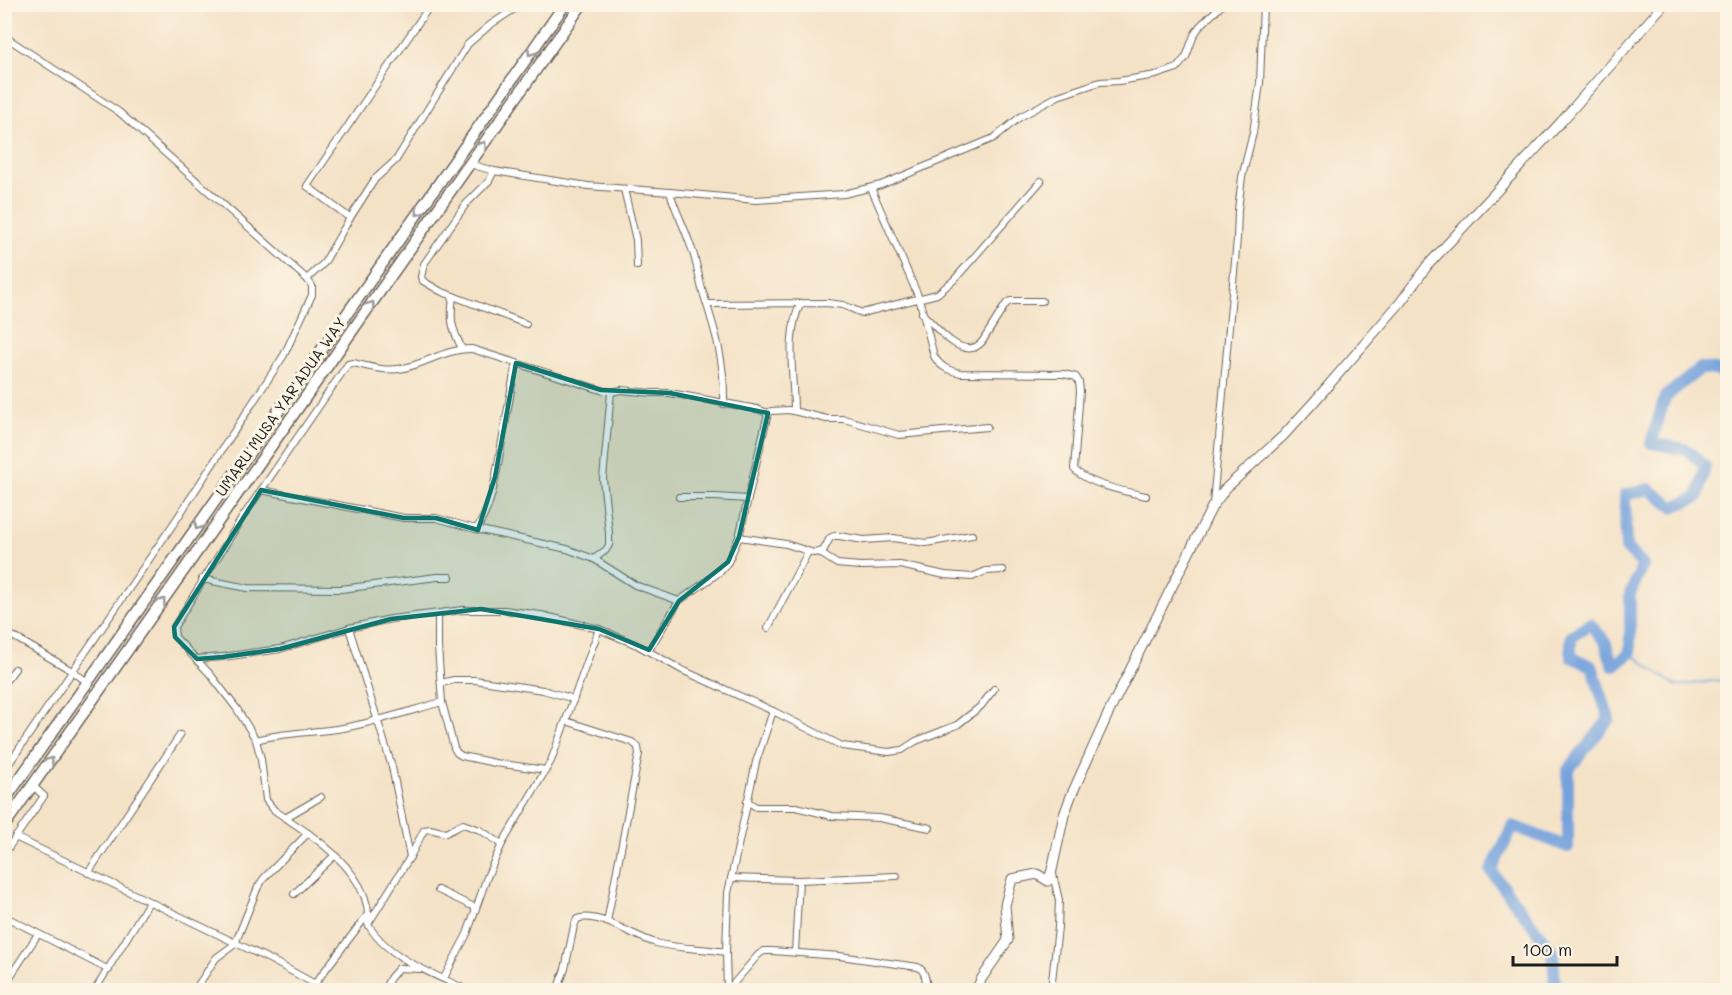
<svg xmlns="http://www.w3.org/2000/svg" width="1732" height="995" font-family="Mali,sans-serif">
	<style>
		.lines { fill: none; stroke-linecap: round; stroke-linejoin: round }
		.stream { stroke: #74a2dd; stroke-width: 2 }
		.river { stroke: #74a2dd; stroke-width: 12 }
		.street-casing { stroke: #686158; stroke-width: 8 }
		.secondary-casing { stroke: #686158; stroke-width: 11 }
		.primary-casing { stroke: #686158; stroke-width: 13 }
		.street { stroke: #fff; stroke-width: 6 }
		.secondary { stroke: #fff; stroke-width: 9 }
		.primary { stroke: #fff; stroke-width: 10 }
		.oneway { stroke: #999 }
		.marked { fill: #0f766e; fill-opacity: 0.2; stroke: #0f766e; stroke-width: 4.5; stroke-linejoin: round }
		.labels { text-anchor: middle; stroke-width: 6; stroke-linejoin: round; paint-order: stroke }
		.street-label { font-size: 15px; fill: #1c1c1c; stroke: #fcf5e5 }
	</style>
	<rect width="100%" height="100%" fill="#fcf5e5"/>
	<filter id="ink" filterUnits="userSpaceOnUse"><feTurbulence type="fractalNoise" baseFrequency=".0167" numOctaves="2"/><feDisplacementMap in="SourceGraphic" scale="12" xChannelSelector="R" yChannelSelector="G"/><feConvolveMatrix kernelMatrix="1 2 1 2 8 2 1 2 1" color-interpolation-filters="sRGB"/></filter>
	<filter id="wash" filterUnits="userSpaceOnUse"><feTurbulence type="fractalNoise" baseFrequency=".008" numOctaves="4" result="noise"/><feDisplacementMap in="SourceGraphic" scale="24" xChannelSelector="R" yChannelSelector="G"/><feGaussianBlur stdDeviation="1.35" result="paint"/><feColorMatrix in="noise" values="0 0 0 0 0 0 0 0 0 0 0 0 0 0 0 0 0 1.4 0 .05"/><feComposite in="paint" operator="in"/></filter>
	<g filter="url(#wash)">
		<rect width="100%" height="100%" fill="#f4e2c7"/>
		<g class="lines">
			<path class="stream" d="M 1630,653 L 1676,686 L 1728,679"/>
			<path class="river" d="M 1555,990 L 1553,952 L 1491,871 L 1513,826 L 1568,847 L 1568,770 L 1609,719 L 1592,666 L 1571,657 L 1571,636 L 1590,624 L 1605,641 L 1613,666 L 1630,653 L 1630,594 L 1643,565 L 1626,548 L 1625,495 L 1649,489 L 1673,507 L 1698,497 L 1705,466 L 1687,450 L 1651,443 L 1665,397 L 1701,368 L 1728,372"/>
		</g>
	</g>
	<g filter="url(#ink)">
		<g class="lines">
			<g class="street-casing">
				<g id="street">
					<path d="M 4,36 L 119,112 L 307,279 L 312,286 L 312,295 L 284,355 L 176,520 L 4,771"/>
					<path d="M 470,164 L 494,171 L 588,186 L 670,192 L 756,200 L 844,194 L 881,185 L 994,138 L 1020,117 L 1058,96 L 1100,82 L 1119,81 L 1156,75 L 1177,68 L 1186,57 L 1194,35 L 1200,26 L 1223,4"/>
					<path d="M 494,171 L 489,181 L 466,204 L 424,264 L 421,277 L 423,281 L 440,291 L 526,324"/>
					<path d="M 871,188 L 919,298 L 934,356 C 940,367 949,371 961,373 L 1064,374 L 1076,377 L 1079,382 L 1080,391 L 1074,469 C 1087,484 1127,492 1146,496"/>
					<path d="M 624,189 L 636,240 L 637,266"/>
					<path d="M 670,192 C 675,210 684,226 690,244 C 696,258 698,274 702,289 C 715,330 725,360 724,404"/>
					<path d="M 350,218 L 307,186 L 431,4"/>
					<path d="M 307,279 L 324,263 L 350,218 L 375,179 L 396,160 L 468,44 L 490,25 L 522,4"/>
					<path d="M 453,296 C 450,321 451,326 462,349"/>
					<path d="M 708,304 L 827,303 L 843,305 L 862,313 L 937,294 L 954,280 L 1041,181"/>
					<path d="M 922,313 C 935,326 963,363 982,342 L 1006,304 L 1010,301 L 1042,301"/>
					<path d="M 794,411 C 794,379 785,332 801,303"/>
					<path d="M 261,490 L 404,518 L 436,518 L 476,529 L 567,549 L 594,559 L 635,585 L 679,601"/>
					<path d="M 679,497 L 715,497 L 748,499"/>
					<path d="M 1213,504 L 1237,239 L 1238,210 L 1242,177 L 1253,133 L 1260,83 L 1263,4"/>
					<path d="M 476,529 C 493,508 497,467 502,441 C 507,415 511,389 516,363"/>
					<path d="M 739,537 L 768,413 L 771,411 L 789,410 L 827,419 L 844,419 L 899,435 L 987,427"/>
					<path d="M 820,553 L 837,564 L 860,566 L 900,565 L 945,575 L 972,577 L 986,571 L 1003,570"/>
					<path d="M 594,559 L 606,550 L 609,545 L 609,533 L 603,479 L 611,392"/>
					<path d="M 202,579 L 248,588 L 341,589 L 437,577 L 450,577"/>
					<path d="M 438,613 L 438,647 L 442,702 L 454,748 L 457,753 L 462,756 L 495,763 L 546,770"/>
					<path d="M 349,628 L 392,767 L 410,857"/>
					<path d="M 768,628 L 808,552"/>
					<path d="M 4,631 L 74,672 L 87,682"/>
					<path d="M 649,650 L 679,601 L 721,571 L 728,562 L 739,537 L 786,544 L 814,553 L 823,551 L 830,538 L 834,536 L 839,536 L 864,540 L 893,538 L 926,543 L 972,535"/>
					<path d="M 197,659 L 223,657 L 280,649 L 349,628 L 391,619 L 463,610 L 504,610 L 541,615 L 599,629 L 637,645 L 682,670 L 773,711 L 842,746 L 889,752 L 902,750 L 916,741 L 957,725 L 981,706 L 994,689"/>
					<path d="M 4,683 L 15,669"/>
					<path d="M 441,683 L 454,680 L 475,680 L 543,690 L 574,699"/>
					<path d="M 566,721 L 632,742 L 638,747 L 639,754 L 607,922"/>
					<path d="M 256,740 C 285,732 314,733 343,728 C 377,722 409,711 442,702"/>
					<path d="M 747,801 L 756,807 L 796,807 L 832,816 L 879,818 L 930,828"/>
					<path d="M 285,818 L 321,797"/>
					<path d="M 308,833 L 274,810 L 266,800 L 261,759 L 256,740 L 237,709 L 210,674 L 175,637 L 174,627 L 242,518 L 348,364 L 353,363 C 370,367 386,372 404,368 C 427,363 448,348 472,349 L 601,390 L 611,392 L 621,390 L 652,393 L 670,393 L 757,409 L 768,413"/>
					<path d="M 15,837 L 271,960 L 326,990"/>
					<path d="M 4,854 L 44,796 L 33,786"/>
					<path d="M 88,873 L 180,735"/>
					<path d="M 731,878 L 799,880 L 897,876"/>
					<path d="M 438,890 L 476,908"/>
					<path d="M 294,894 L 335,855"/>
					<path d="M 4,916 L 109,970"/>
					<path d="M 370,921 L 410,857 L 424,830 L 430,829 L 446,833 L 463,824 L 480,830 L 502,844"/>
					<path d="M 795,952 L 799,880"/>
					<path d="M 444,978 L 467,934 L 487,877 L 502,844 L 551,761 L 599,629"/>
					<path d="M 4,986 L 38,934"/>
					<path d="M 95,990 L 149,902"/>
					<path d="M 195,990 L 216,958 L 235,944 L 258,887 L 264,878 L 308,833 C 336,853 372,886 368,924 C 386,958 435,974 467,990"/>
					<path d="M 310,990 L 368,914"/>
					<path d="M 384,990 L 390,978 L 399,968 L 420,969"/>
					<path d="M 557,990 L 565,969 L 574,926 L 577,919 C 598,911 634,937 656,943 C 678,949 703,948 726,952"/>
					<path d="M 727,990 L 726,952 L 728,893 L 756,762 L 773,711"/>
					<path d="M 728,990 L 758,955 L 764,951 L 772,951 L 840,956 L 918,967 C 926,971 926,982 927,990"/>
					<path d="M 1051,990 L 1058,927 L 1059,900 L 1052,870"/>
					<path d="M 1629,990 L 1629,989"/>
				</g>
			</g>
			<g class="secondary-casing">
				<path id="secondary" d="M 976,990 L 982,978 L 1008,940 L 1005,905 L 1012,879 L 1037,874 L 1048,881 L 1052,870 L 1064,815 L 1071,796 L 1108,714 L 1212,507 L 1225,489 L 1283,436 L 1313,403 L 1400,303 L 1427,266 L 1561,122 L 1664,4"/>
			</g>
			<g class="primary-casing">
				<g id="primary">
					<path d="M 4,801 L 565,4"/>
					<path d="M 4,826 L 582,4"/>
				</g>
			</g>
			<use href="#street" class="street"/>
			<use href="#secondary" class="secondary"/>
			<use href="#primary" class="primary"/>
		</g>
		<defs><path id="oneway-chevron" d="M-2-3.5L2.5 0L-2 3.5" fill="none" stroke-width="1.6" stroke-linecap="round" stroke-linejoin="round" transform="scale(1.5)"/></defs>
		<g class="oneway">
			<use href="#oneway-chevron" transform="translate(531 52) rotate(125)"/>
			<use href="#oneway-chevron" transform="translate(483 145) rotate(-55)"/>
			<use href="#oneway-chevron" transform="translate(419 212) rotate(125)"/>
			<use href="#oneway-chevron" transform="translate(371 305) rotate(-55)"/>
			<use href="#oneway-chevron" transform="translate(198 526) rotate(125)"/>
			<use href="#oneway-chevron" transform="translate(162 602) rotate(-55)"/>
			<use href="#oneway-chevron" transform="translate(50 761) rotate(-55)"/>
		</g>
	</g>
	<path class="marked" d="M 516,363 L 601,390 L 670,393 L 768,413 L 739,537 L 728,562 L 679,601 L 649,650 L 599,629 L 481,609 L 391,619 L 280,649 L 223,657 L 197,659 L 175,637 L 174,627 L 261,490 L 404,518 L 436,518 L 478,530 L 495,477 Z"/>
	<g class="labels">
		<g class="street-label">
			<text transform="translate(281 407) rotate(-55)" y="5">UMARU MUSA YAR'ADUA WAY</text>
		</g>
	</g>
	<rect width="1732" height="995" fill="none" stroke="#fcf5e5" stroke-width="24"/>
	<path d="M1513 956v9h104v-9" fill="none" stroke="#1c1c1c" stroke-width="3"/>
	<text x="1522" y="956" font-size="18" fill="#1c1c1c" stroke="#fcf5e5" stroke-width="4.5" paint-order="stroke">100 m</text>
</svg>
